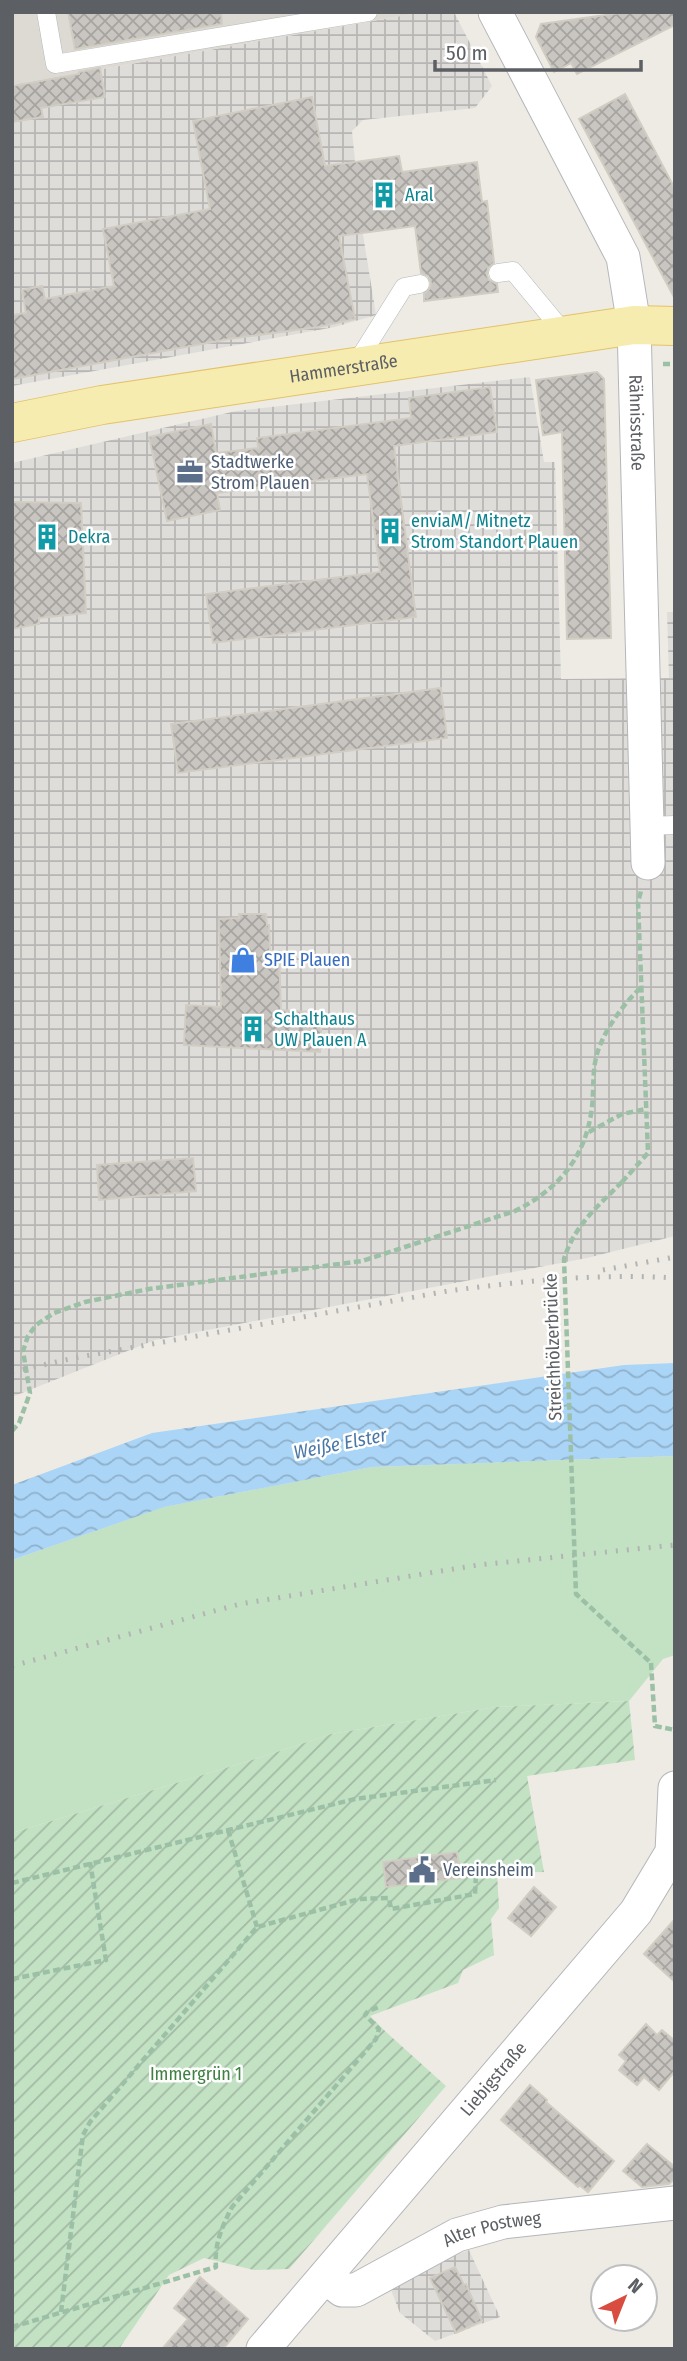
<svg xmlns="http://www.w3.org/2000/svg" width="687" height="2361" font-family="'Fira Sans Condensed',sans-serif">
	<style>
		.industrial { fill: url(#industrial-grid) }
		.education { fill: #dddad3 }
		.grass { fill: #c3e2c4 }
		.garden { fill: url(#garden-furrows) }
		.water { fill: url(#water-waves) }
		.building { fill: url(#building-cross-hatch); stroke: #d1cdc3; stroke-width: 2 }
		.lines { fill: none; stroke-linecap: round; stroke-linejoin: round }
		.lane-casing { stroke: #b5b6ba; stroke-width: 19 }
		.street-casing { stroke: #b5b6ba; stroke-width: 35 }
		.primary-casing { stroke: #e3c268; stroke-width: 40 }
		.path { stroke: #9cc0a6; stroke-width: 4.5; stroke-dasharray: 7 3.5; stroke-linecap: butt }
		.lane { stroke: #fff; stroke-width: 18 }
		.street { stroke: #fff; stroke-width: 33 }
		.primary { stroke: #f7ecb0; stroke-width: 38 }
		.rail { stroke: #b2b3b3; stroke-width: 5; stroke-dasharray: 2 9; stroke-linecap: butt }
		.path-bridge { stroke: #9cc0a6; stroke-width: 4.5; stroke-dasharray: 7 3.5; stroke-linecap: butt }
		.labels { text-anchor: middle; stroke-width: 5; stroke-linejoin: round; paint-order: stroke }
		.culture-label { font-size: 18px; fill: #0d838f; stroke: #fff; text-anchor: start }
		.street-label { font-size: 18px; fill: #5c5f63; stroke: #fff }
		.service-label { font-size: 18px; fill: #4e5e75; stroke: #fff; text-anchor: start }
		.shop-label { font-size: 18px; fill: #366cbe; stroke: #fff; text-anchor: start }
		.park-label { font-size: 18px; fill: #3e8141; stroke: #fff }
		.water-label { font-size: 19px; font-style: italic; fill: #4a77a6; stroke: #fff }
	</style>
	<defs>
		<pattern id="industrial-grid" width="8" height="8" patternUnits="userSpaceOnUse" patternTransform="scale(1.75)"><rect width="8" height="8" fill="#dfddd9"/><path d="M0 4h8M4 0v8" fill="none" stroke="#b8b6b4"/></pattern>
		<pattern id="garden-furrows" width="10" height="10" patternUnits="userSpaceOnUse" patternTransform="scale(1.75)"><rect width="10" height="10" fill="#c3e2c4"/><path d="M-1 1l2-2M0 10L10 0M9 11l2-2" fill="none" stroke="#a2baa3"/></pattern>
		<pattern id="water-waves" width="16" height="10" patternUnits="userSpaceOnUse" patternTransform="scale(1.75)"><rect width="16" height="10" fill="#abd5f6"/><path d="M0 5q4-4 8 0t8 0" fill="none" stroke="#8eb0cb"/></pattern>
		<pattern id="building-cross-hatch" width="8" height="8" patternUnits="userSpaceOnUse" patternTransform="scale(1.75)"><rect width="8" height="8" fill="#c9c6c1"/><path d="M0 0l8 8M0 8l8-8" fill="none" stroke="#a6a4a0"/></pattern>
	</defs>
	<rect width="100%" height="100%" fill="#edebe4"/>
	<g class="industrial">
		<path d="M 423,12 L 454,12 L 492,86 L 475,108 L 363,120 L 352,131 L 361,222 L 376,315 L 335,327 L 12,386 L 12,85 Z"/>
		<path d="M 530,377 L 544,462 L 555,462 L 561,679 L 669,678 L 667,612 L 675,612 L 675,1236 L 587,1258 L 155,1340 L 12,1397 L 12,463 L 236,411 Z"/>
		<path d="M 469,2250 L 500,2317 L 435,2341 L 400,2313 L 391,2290 L 401,2277 Z"/>
	</g>
	<path class="education" d="M 12,12 L 423,12 L 12,85 Z"/>
	<path class="grass" d="M 675,1456 L 675,1655 L 663,1659 L 629,1701 L 496,1707 L 331,1734 L 265,1756 L 12,1833 L 12,1560 L 163,1507 L 372,1467 Z"/>
	<path class="garden" d="M 629,1701 L 635,1760 L 527,1776 L 544,1872 L 497,1873 L 499,1908 L 491,1919 L 494,1955 L 463,1970 L 458,1983 L 370,2016 L 386,2032 L 446,2086 L 289,2269 L 254,2270 L 204,2258 L 169,2275 L 119,2349 L 12,2349 L 12,1833 L 265,1756 L 331,1734 L 496,1707 Z"/>
	<path class="water" d="M 675,1363 L 675,1456 L 372,1467 L 164,1507 L 12,1560 L 12,1485 L 152,1433 L 624,1365 Z"/>
	<g class="building">
		<path d="M 68,12 L 221,12 L 222,24 L 75,49 Z"/>
		<path d="M 627,12 L 675,12 L 675,25 L 577,74 L 571,63 L 554,72 L 536,37 L 541,24 Z"/>
		<path d="M 100,68 L 105,97 L 41,108 L 43,117 L 12,122 L 12,86 L 79,74 L 79,72 Z"/>
		<path d="M 625,94 L 675,189 L 675,299 L 579,119 Z"/>
		<path d="M 312,97 L 325,166 L 399,156 L 402,172 L 477,162 L 482,202 L 487,201 L 494,263 L 488,268 L 487,275 L 489,280 L 497,284 L 498,292 L 424,301 L 424,294 L 430,288 L 431,283 L 428,276 L 421,273 L 415,226 L 339,236 L 355,319 L 318,327 L 229,339 L 12,379 L 12,315 L 26,313 L 22,290 L 42,286 L 45,299 L 114,286 L 103,229 L 210,209 L 193,121 Z"/>
		<path d="M 597,372 L 604,379 L 611,638 L 567,639 L 562,432 L 543,435 L 536,380 Z"/>
		<path d="M 490,387 L 497,432 L 394,446 L 416,617 L 213,643 L 206,594 L 380,572 L 367,474 L 217,493 L 220,510 L 167,521 L 149,437 L 211,424 L 216,453 L 258,448 L 257,438 L 411,418 L 409,398 Z"/>
		<path d="M 12,502 L 81,503 L 86,613 L 39,618 L 39,624 L 12,629 Z"/>
		<path d="M 441,688 L 447,738 L 178,773 L 171,724 Z"/>
		<path d="M 239,914 L 266,914 L 267,925 L 269,925 L 270,951 L 279,951 L 281,1010 L 322,1013 L 320,1052 L 184,1045 L 186,1005 L 221,1007 L 219,919 L 239,918 Z"/>
		<path d="M 193,1158 L 196,1191 L 99,1200 L 97,1165 Z"/>
		<path d="M 457,1852 L 461,1878 L 386,1887 L 383,1862 Z"/>
		<path d="M 534,1887 L 556,1907 L 531,1936 L 508,1918 Z"/>
		<path d="M 675,1919 L 675,1982 L 644,1954 Z"/>
		<path d="M 646,2024 L 657,2035 L 662,2030 L 675,2041 L 675,2071 L 659,2090 L 644,2077 L 637,2085 L 619,2070 L 626,2061 L 619,2055 Z"/>
		<path d="M 530,2085 L 547,2100 L 546,2102 L 614,2161 L 588,2192 L 579,2185 L 578,2187 L 501,2120 Z"/>
		<path d="M 647,2144 L 675,2167 L 675,2178 L 669,2184 L 642,2187 L 623,2171 Z"/>
		<path d="M 455,2267 L 464,2285 L 466,2284 L 482,2321 L 456,2333 L 430,2278 Z"/>
		<path d="M 200,2277 L 248,2319 L 223,2349 L 162,2349 L 188,2319 L 174,2308 Z"/>
	</g>
	<g class="lines">
		<g class="lane-casing">
			<g id="lane">
				<path d="M 46,12 L 55,64 L 368,12"/>
				<path d="M 498,273 L 513,271 L 566,335"/>
				<path d="M 355,365 L 404,287 L 420,284"/>
				<path d="M 647,826 L 675,825"/>
			</g>
		</g>
		<g class="street-casing">
			<g id="street">
				<path id="s1" d="M 495,12 L 623,257 L 634,325 L 648,863"/>
				<path id="s2" d="M 325,2277 L 342,2290 L 356,2290 L 457,2235 L 503,2222 L 675,2203"/>
				<path id="s3" d="M 263,2349 L 636,1912 L 672,1852 L 675,1788"/>
			</g>
		</g>
		<g class="primary-casing">
			<g id="primary">
				<path id="s4" d="M 12,423 L 102,405 L 634,325 L 675,326"/>
			</g>
		</g>
		<g class="path">
			<path d="M 663,364 L 675,364"/>
			<path d="M 589,1132 L 622,1114 L 646,1109"/>
			<path d="M 622,1182 L 648,1153 L 638,902 L 641,891"/>
			<path d="M 12,1431 L 19,1423 L 30,1393 L 23,1351 L 28,1336 L 36,1325 L 54,1313 L 85,1302 L 149,1289 L 362,1261 L 515,1211 C 559,1189 586,1157 592,1107 C 594,1090 592,1071 597,1054 C 603,1032 625,1001 642,987"/>
			<path d="M 651,1663 L 655,1726 L 675,1730"/>
			<path d="M 228,1830 L 257,1927"/>
			<path d="M 12,1883 L 355,1799 L 496,1780"/>
			<path d="M 12,1979 L 106,1960 L 90,1862"/>
			<path d="M 61,2312 L 83,2135 L 90,2122 L 257,1927 L 359,1899 L 389,1898 L 391,1909 L 475,1894 L 476,1875"/>
			<path d="M 12,2327 L 216,2267 C 214,2244 222,2227 232,2207 L 376,2039 L 379,2029 L 365,2015 L 368,2011 L 379,2007"/>
		</g>
		<use href="#lane" class="lane"/>
		<use href="#street" class="street"/>
		<use href="#primary" class="primary"/>
		<g class="rail">
			<path d="M 603,1270 L 675,1257"/>
			<path d="M 12,1372 L 74,1358 L 448,1291 C 523,1281 600,1273 675,1278"/>
			<path d="M 12,1666 L 240,1604 L 478,1565 L 675,1545"/>
		</g>
		<path class="path-bridge" d="M 622,1182 C 598,1206 574,1226 564,1259 L 576,1594 L 651,1663"/>
	</g>
	<defs>
		<g id="building-bare" transform="scale(2.1)"><path d="M-4-6H4V6H1V3H-1V6H-4ZM-2.5-4.3h1.7v1.8h-1.7ZM.8-4.3h1.7v1.8H.8ZM-2.5-1h1.7V.8h-1.7ZM.8-1h1.7V.8H.8Z" fill="#0f9aa8" stroke="#fff" stroke-width="2.5" paint-order="stroke"/></g>
		<g id="office-bare" transform="scale(2.1)"><path d="M-6-3h4V-5.5h4V-3h4V5H-6ZM-1-4.5V-3h2v-1.5ZM-6 0V1H6V0Z" fill="#5c6f8a" stroke="#fff" stroke-width="2.5" paint-order="stroke"/></g>
		<g id="shop-bare" transform="scale(2.1)"><path d="M-5-2.5h2.3a2.7 3.5 0 0 1 5.4 0H5L5.5 6h-11ZM-1.5-2.5h3a1.5 2.3 0 0 0-3 0Z" fill="#3f7fe0" stroke="#fff" stroke-width="2.5" paint-order="stroke"/></g>
		<g id="civic-bare" transform="scale(2.1)"><path d="M-.6-6.5H3V-4.5H.6V-3L4-1V1h2V6H-6V1h2V-1L-.6-3ZM-1.2 2.5V6h2.4V2.5Z" fill="#5c6f8a" stroke="#fff" stroke-width="2.5" paint-order="stroke"/></g>
	</defs>
	<g fill-rule="evenodd">
		<use href="#building-bare" x="384" y="195"/>
		<use href="#office-bare" x="190" y="472"/>
		<use href="#building-bare" x="390" y="531"/>
		<use href="#building-bare" x="47" y="537"/>
		<use href="#shop-bare" x="243" y="960"/>
		<use href="#building-bare" x="253" y="1029"/>
		<use href="#civic-bare" x="422" y="1870"/>
	</g>
	<g class="labels">
		<g class="culture-label">
			<text x="405" y="201">Aral</text>
			<text x="411" y="527">enviaM/ Mitnetz<tspan x="411" dy="21">Strom Standort Plauen</tspan></text>
			<text x="68" y="543">Dekra</text>
			<text x="274" y="1025">Schalthaus<tspan x="274" dy="21">UW Plauen A</tspan></text>
		</g>
		<g class="street-label">
			<text dy="6" stroke="none"><textPath href="#s4" startOffset="336">Hammerstraße</textPath></text>
			<text dy="6" stroke="none"><textPath href="#s1" startOffset="443">Rähnisstraße</textPath></text>
			<text transform="translate(553 1347) rotate(-92)" y="6">Streichhölzerbrücke</text>
			<text dy="6" stroke="none"><textPath href="#s3" startOffset="355">Liebigstraße</textPath></text>
			<text dy="6" stroke="none"><textPath href="#s2" startOffset="186">Alter Postweg</textPath></text>
		</g>
		<g class="service-label">
			<text x="211" y="468">Stadtwerke<tspan x="211" dy="21">Strom Plauen</tspan></text>
			<text x="443" y="1876">Vereinsheim</text>
		</g>
		<g class="shop-label">
			<text x="264" y="966">SPIE Plauen</text>
		</g>
		<g class="park-label">
			<text x="196" y="2080">Immergrün 1</text>
		</g>
		<g class="water-label">
			<text transform="translate(340 1443) rotate(-11)" y="7">Weiße Elster</text>
		</g>
	</g>
	<rect width="687" height="2361" fill="none" stroke="#5c5f63" stroke-width="28"/>
	<g transform="translate(624 2298) rotate(43)"><circle r="33" fill="#ffffff" stroke="#bebfc1" stroke-width="2"/>
	<path d="M0-5L12 26L0 18L-12 26Z" fill="#d84d40"/>
	<text y="-10" font-size="19" font-weight="bold" text-anchor="middle" fill="#5c5f63">N</text>
	</g>
	<path d="M435 60v10h206v-10" fill="none" stroke="#5c5f63" stroke-width="3.5"/>
	<text x="446" y="60" font-size="21" fill="#5c5f63" stroke="#ffffff" stroke-width="5" paint-order="stroke">50 m</text>
</svg>
